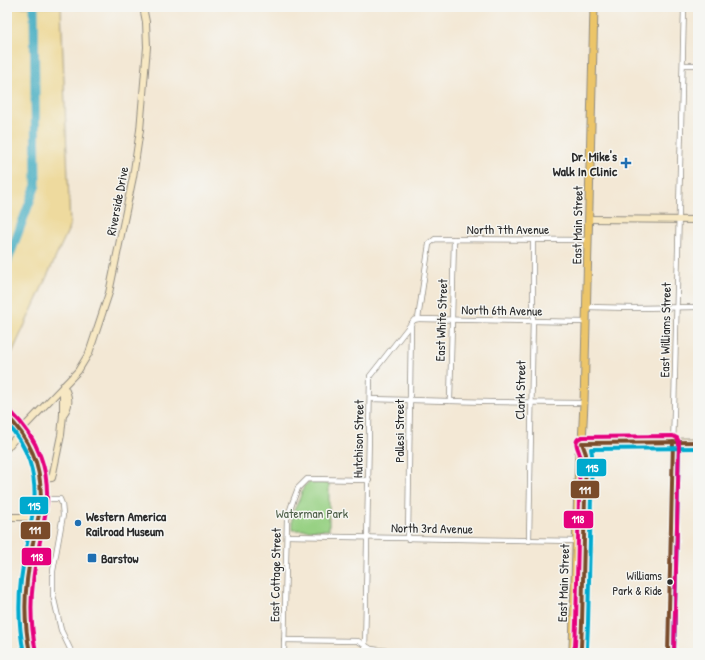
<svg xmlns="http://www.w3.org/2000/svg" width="705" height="660" font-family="'Patrick Hand',sans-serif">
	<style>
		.green { fill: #98d184; stroke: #627e58 }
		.sand { fill: #eeda9e; stroke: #8c8264 }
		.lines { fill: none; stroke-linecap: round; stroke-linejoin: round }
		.river { stroke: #42acc1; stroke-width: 9 }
		.street-casing { stroke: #8f8a80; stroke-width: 6 }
		.secondary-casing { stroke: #8f8a80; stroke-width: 8 }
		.primary-casing { stroke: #8f8a80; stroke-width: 9 }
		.street { stroke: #fff; stroke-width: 4.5 }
		.secondary { stroke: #f7e8c3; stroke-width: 6 }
		.primary { stroke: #ecc569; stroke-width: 7 }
		.secondary-bridge-casing { stroke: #8f8a80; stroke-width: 8; stroke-linecap: butt }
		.secondary-bridge { stroke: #f7e8c3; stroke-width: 6 }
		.bus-1-casing { stroke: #f6f6f2; stroke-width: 7 }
		.bus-2-casing { stroke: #f6f6f2; stroke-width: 7 }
		.bus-3-casing { stroke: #f6f6f2; stroke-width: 7 }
		.bus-1 { stroke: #7a4b2a; stroke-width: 4 }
		.bus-2 { stroke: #00a9ce; stroke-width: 4 }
		.bus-3 { stroke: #e5007d; stroke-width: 4 }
		.poi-dot { fill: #1f6fb2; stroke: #f6f6f2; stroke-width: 1.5 }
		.bus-dot { fill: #2b2b2b; stroke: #f6f6f2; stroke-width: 1.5 }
		.labels { text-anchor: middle; stroke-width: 3; stroke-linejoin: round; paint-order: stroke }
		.bus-label { font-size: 12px; fill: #2b2b2b; stroke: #f6f6f2; text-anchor: end }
		.poi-label { font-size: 13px; font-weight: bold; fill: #2b2b2b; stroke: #f6f6f2; text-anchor: start }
		.street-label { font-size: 13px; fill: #2b2b2b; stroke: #f6f6f2 }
		.park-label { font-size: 13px; fill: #4c5d46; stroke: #f6f6f2 }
		.line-badge { stroke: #f6f6f2; stroke-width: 1.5 }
		.badge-label { font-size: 11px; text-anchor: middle; font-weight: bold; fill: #fff }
	</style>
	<rect width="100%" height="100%" fill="#f6f6f2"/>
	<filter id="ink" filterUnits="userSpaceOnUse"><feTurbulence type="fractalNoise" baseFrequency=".025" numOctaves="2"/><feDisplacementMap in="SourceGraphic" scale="8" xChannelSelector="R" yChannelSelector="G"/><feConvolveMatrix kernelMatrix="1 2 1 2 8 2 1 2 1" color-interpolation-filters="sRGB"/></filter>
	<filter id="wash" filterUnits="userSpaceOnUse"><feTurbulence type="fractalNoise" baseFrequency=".012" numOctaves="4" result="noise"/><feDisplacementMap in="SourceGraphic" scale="16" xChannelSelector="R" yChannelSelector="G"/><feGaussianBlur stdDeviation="0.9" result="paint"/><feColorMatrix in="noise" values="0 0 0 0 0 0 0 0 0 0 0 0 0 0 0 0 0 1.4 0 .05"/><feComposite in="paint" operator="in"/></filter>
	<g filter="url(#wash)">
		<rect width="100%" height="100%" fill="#f3e8d5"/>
		<path class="green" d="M 310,482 L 329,483 L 329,530 L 292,530 L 292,514 L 299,500 L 304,486 Z"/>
		<path class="sand" d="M 7,7 L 61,7 L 70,226 L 7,364 Z"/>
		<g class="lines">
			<path class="river" d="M 7,263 L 36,185 L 34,7"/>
		</g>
	</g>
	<g filter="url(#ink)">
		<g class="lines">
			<g class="street-casing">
				<g id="street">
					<path d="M 683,65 L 698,65"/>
					<path d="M 586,307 L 634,308 L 698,307"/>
					<path d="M 418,319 L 586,322"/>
					<path d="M 370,399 L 490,402 L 584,403"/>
					<path d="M 450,401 L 454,239"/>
					<path d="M 41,499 L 60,499 L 62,504 L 63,515 L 53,571 L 53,595 L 61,630 L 72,653"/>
					<path d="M 287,536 L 576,541"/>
					<path d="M 408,539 C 409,467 410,395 411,324"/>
					<path d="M 529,541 L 533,315 L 533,240"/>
					<path d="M 284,640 L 358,641 L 371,649 L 405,653"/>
					<path d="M 284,653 L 287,519 L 293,501 L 298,488 L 307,479 L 369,480"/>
					<path d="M 365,653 L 370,376 L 414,320 L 418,319 L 429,244 L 435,239 L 588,240"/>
					<path d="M 668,653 L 684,7"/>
				</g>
			</g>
			<g class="secondary-casing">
				<g id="secondary">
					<path d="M 589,219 L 698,220"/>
					<path d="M 63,415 C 70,406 70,398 64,387"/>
					<path d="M 7,448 L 26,425 L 78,371 L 89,353 L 109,293 L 133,177 L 140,130 L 147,47 L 146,22 L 143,7"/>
					<path d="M 41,479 L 52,478 L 61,435 L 63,415 L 63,386"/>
					<path d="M 7,517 L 38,517"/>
					<path d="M 30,653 C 23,627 23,596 28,570 C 33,537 47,503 39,470"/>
				</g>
			</g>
			<g class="primary-casing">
				<g id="primary">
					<path d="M 582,443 L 698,442"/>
					<path d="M 576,653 L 573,647 L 579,453 L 582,443 L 584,403 L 594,7"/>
					<path d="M 579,653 L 581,647 L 582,623 L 586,454 L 582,443"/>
				</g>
			</g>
			<use href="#street" class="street"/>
			<use href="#secondary" class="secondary"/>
			<use href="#primary" class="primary"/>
			<g class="secondary-bridge-casing">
				<path id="secondary-bridge" d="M 7,416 C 24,431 32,448 39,470"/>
			</g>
			<use href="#secondary-bridge" class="secondary-bridge"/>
			<g class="bus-1-casing">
				<g id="bus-1">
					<path d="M 7,416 C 32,441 44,472 40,508 C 39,516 37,524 35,532 C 32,548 29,564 27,580 C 24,605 25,628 30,653"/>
					<path d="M 579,653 L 581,647 L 582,623 L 586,454 L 582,443 L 698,442"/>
					<path d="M 668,653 L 673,442"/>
				</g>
			</g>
			<g class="bus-2-casing">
				<g id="bus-2">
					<path d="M 7,424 C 28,445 37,476 34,505 C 33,513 31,521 30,529 C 26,546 23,563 21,580 C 18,605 19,629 24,653"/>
					<path d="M 585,653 L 587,648 L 588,623 L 592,454 L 591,449 L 698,448"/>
					<path d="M 674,653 L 679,442"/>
				</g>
			</g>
			<g class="bus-3-casing">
				<g id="bus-3">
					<path d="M 11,412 C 38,438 51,472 46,509 C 43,533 35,557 33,582 C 30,606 31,628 36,652"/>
					<path d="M 573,651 L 575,646 L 576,623 L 580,455 C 578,448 572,440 582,437 L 673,436 L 677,438 L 679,442 L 674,653"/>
				</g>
			</g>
			<use href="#bus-1" class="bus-1"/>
			<use href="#bus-2" class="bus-2"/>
			<use href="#bus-3" class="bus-3"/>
		</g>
	</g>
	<g class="poi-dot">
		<path d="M624 157h4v4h4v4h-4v4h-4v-4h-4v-4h4z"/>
		<circle cx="78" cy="523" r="4"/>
		<rect x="87" y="553" width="10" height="10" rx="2"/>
	</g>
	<circle class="bus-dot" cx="670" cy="582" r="3.5"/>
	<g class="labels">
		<g class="bus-label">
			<text x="662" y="580">Williams<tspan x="662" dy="15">Park &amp; Ride</tspan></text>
		</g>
		<g class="poi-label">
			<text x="617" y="161" text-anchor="end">Dr. Mike's<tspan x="617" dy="15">Walk In Clinic</tspan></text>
			<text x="86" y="521">Western America<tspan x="86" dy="15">Railroad Museum</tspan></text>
			<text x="101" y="563">Barstow</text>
		</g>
		<g class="street-label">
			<text transform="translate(117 201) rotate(-79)" y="5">Riverside Drive</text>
			<text transform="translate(577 225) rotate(-89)" y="5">East Main Street</text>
			<text x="508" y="234">North 7th Avenue</text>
			<text transform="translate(502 310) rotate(1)" y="5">North 6th Avenue</text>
			<text transform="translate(441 320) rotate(-88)" y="5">East White Street</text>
			<text transform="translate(665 330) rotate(-89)" y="5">East Williams Street</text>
			<text transform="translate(520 390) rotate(-89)" y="5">Clark Street</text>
			<text transform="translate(399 431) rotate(-90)" y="5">Pallesi Street</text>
			<text transform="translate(358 439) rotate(-89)" y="5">Hutchison Street</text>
			<text transform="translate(432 528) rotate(1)" y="5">North 3rd Avenue</text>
			<text transform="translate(275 575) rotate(-89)" y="5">East Cottage Street</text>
			<text transform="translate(563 583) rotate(-88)" y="5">East Main Street</text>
		</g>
		<g class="park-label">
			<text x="312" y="518">Waterman Park</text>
		</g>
	</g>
	<g class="line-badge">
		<rect x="576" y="458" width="31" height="19" rx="4" fill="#00a9ce"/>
		<rect x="570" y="480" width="30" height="19" rx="4" fill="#7a4b2a"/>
		<rect x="19" y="496" width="30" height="19" rx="4" fill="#00a9ce"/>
		<rect x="563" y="510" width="31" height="19" rx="4" fill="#e5007d"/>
		<rect x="20" y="521" width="31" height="19" rx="4" fill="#7a4b2a"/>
		<rect x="21" y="547" width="31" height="19" rx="4" fill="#e5007d"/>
	</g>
	<g class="badge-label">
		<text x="592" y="472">115</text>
		<text x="585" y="494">111</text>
		<text x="34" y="510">115</text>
		<text x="578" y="523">118</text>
		<text x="35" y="534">111</text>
		<text x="37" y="561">118</text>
	</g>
	<rect width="705" height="660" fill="none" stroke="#f6f6f2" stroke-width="24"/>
</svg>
